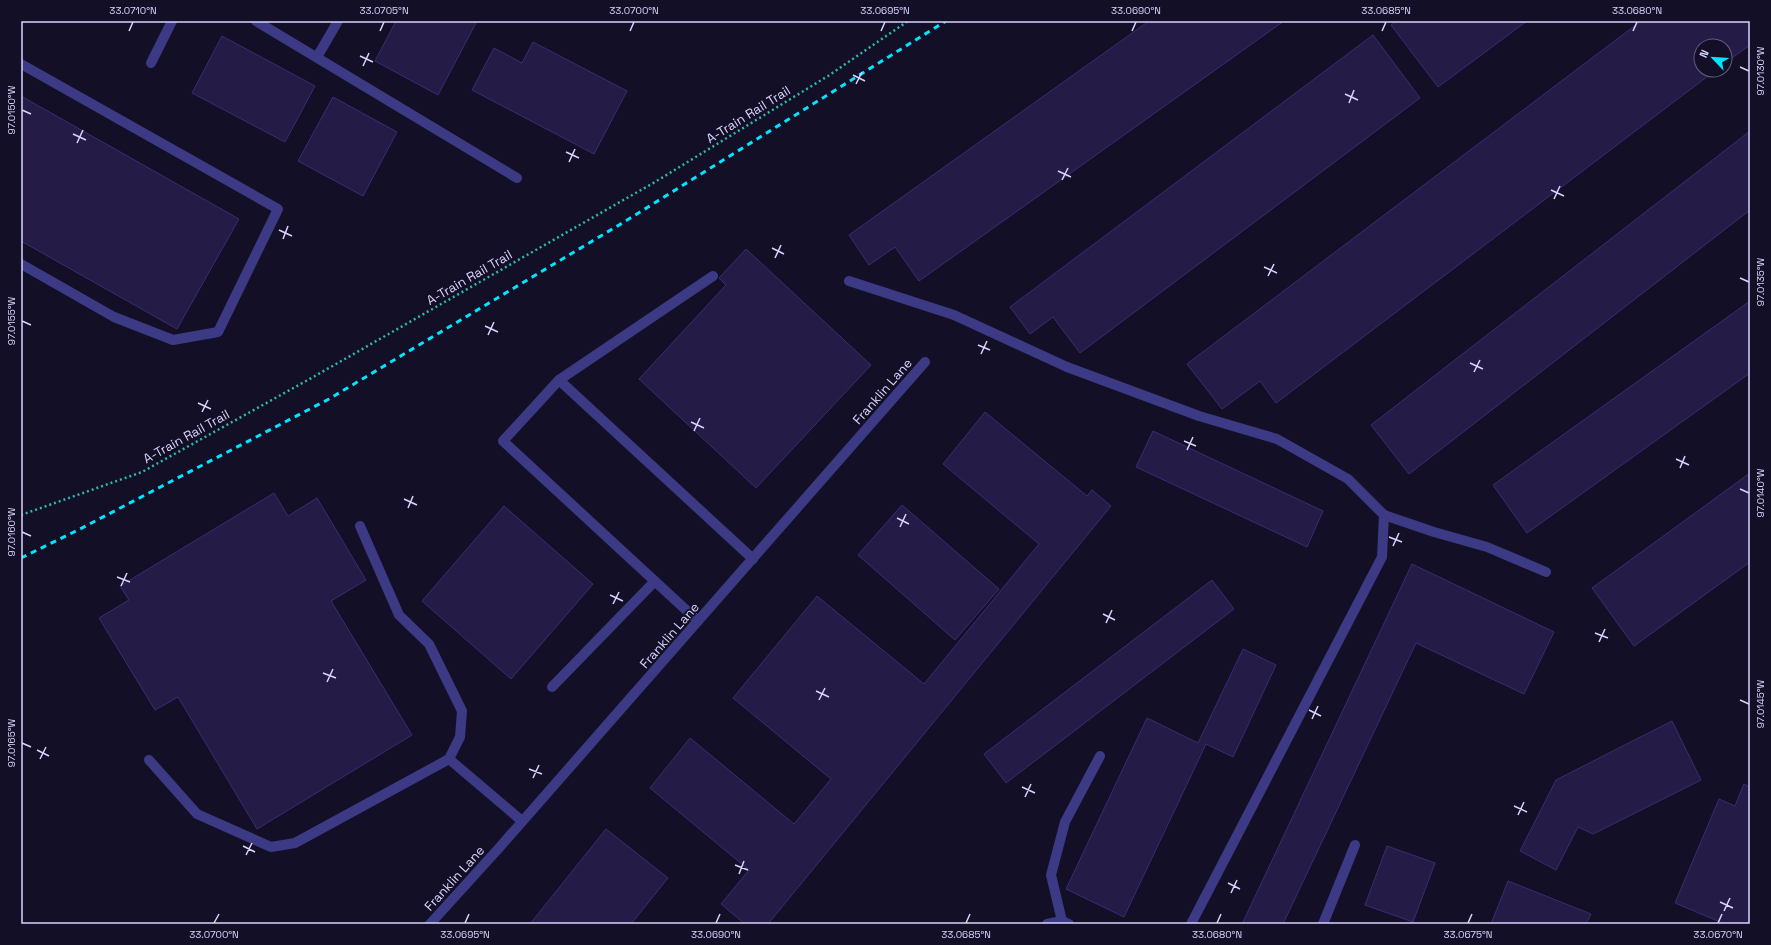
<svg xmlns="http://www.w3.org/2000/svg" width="1771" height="945" font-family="'Space Grotesk',sans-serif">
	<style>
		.building { fill: #241b47; stroke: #3b2d73 }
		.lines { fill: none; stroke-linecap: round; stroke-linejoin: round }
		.path { stroke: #2fb8b0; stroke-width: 2.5; stroke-dasharray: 2 3; stroke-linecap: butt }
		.lane { stroke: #3d3a85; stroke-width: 10 }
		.street { stroke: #3d3a85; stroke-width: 10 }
		.rail { stroke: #00e5ff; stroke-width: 3; stroke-dasharray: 6 5; stroke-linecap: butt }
		.ticks { fill: none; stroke: #d9d4ff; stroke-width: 1.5 }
		.labels { text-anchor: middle; stroke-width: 3.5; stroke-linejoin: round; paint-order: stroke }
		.street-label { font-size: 13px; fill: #d9d4ff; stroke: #130f26 }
		.neatline { fill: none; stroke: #d9d4ff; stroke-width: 1.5 }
		.ticks-label { font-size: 10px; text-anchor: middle; fill: #d9d4ff }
	</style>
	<rect width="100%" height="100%" fill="#130f26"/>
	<g class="building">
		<path d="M 396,21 L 477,21 L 438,95 L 375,61 Z"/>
		<path d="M 1149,21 L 1284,21 L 919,281 L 895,247 L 869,265 L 849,235 Z"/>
		<path d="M 1396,21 L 1527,21 L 1438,87 L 1391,25 Z"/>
		<path d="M 1641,21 L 1750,21 L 1750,45 L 1725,63 L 1725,46 L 1701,46 L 1701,70 L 1716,70 L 1276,403 L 1260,381 L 1222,409 L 1187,364 Z"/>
		<path d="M 1373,35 L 1420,98 L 1080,353 L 1053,317 L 1030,334 L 1010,307 Z"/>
		<path d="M 222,36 L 315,86 L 285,142 L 192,93 Z"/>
		<path d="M 533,42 L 627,91 L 594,154 L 472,90 L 494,48 L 522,63 Z"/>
		<path d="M 21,96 L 239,219 L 177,329 L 21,241 Z"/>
		<path d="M 333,97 L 397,132 L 363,196 L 298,161 Z"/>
		<path d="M 1750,131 L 1750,210 L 1409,474 L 1371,425 Z"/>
		<path d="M 746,249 L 871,365 L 756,488 L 639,379 L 726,285 L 719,278 Z"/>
		<path d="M 1750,301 L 1750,373 L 1527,533 L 1493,485 Z"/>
		<path d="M 985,412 L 1087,496 L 1092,490 L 1111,506 L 768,924 L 745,924 L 721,904 L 749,870 L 650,788 L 690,738 L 794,824 L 831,779 L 733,698 L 817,596 L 924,684 L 1039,544 L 943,464 Z"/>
		<path d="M 1153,431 L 1323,511 L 1307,547 L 1136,467 Z"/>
		<path d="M 1750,473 L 1750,562 L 1634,646 L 1592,588 Z"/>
		<path d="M 274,493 L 288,516 L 317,498 L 366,580 L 331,601 L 412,735 L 257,829 L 178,697 L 155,710 L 99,618 L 129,600 L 120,586 Z"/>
		<path d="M 902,505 L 999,589 L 955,640 L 858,555 Z"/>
		<path d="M 504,506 L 593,584 L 511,679 L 422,601 Z"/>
		<path d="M 1412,564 L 1554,632 L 1524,694 L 1416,643 L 1283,924 L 1242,924 Z"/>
		<path d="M 1212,580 L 1234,609 L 1006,783 L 984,754 Z"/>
		<path d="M 1243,649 L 1276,665 L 1233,757 L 1206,744 L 1124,917 L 1066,889 L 1147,718 L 1198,743 Z"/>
		<path d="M 1672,721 L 1701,780 L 1593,834 L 1578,827 L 1556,870 L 1520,851 L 1556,780 Z"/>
		<path d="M 1744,784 L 1750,787 L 1750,924 L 1725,924 L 1675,903 L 1719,799 L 1735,806 Z"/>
		<path d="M 606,829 L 668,878 L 631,924 L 530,924 Z"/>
		<path d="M 1387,846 L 1435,863 L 1413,922 L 1365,905 Z"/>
		<path d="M 1508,881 L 1591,914 L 1586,924 L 1491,924 Z"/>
	</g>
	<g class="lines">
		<path class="path" d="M 21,515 L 142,472 L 315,376 L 655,182 L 828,76 L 908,21"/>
		<g class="lane">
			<path d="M 256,21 L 517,178"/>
			<path d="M 317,57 L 338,21"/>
			<path d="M 151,63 L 172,21"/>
			<path d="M 21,64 L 278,209 L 218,332 L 173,340 L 114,317 L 21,264"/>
			<path d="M 713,276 L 559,380 L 753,559"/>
			<path d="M 849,281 L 954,315 L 1067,367 L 1199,416 L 1277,439 L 1348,479 L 1384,515 L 1382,557 L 1191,924"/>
			<path d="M 559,380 L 503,441 L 698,621"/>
			<path d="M 1384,515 L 1434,532 L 1487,547 L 1546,572"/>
			<path d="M 360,526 L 399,615 L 429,644 L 462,711 L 460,737 L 449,759"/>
			<path d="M 552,687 L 655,581"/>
			<path d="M 149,760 L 197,814 L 271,847 L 295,843 L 449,759 L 522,821"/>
			<path d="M 1062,921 L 1051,875 L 1065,822 L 1100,756"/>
			<path d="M 1047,924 L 1062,921 L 1069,924"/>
			<path d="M 1323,924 L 1355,845"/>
		</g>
		<path class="street" d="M 430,924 L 499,848 L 925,362"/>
		<path class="rail" d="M 21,558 L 78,530 L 329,399 L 624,222 L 946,21"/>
	</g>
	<path class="ticks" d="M 129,31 L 133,22M 380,31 L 384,22M 630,31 L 634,22M 881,31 L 885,22M 1132,31 L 1136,22M 1382,31 L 1386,22M 1633,31 L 1637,22M 360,56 L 373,62M 363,66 L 369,53M 1740,67 L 1749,71M 853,75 L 865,81M 856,84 L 862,72M 1345,94 L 1358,100M 1349,103 L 1354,90M 22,110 L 31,114M 73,134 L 86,140M 77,143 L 83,130M 566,152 L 579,158M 569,162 L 575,149M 1058,171 L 1071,177M 1062,180 L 1068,168M 1551,190 L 1564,196M 1554,199 L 1560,186M 279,230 L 292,236M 283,239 L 288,226M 772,248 L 784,254M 775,258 L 781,245M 1264,267 L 1277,273M 1268,276 L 1274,264M 1740,278 L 1749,282M 22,321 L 31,325M 485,326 L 498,332M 488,335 L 494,322M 978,345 L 990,350M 981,354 L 987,341M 1470,363 L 1483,369M 1474,372 L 1480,360M 198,403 L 211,409M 202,412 L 208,400M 691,422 L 704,428M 694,431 L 700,418M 1184,441 L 1196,446M 1187,450 L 1193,437M 1676,459 L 1689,465M 1680,468 L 1685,456M 1740,489 L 1749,493M 404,499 L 417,505M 408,508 L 413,496M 897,518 L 909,524M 900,527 L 906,514M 22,532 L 31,536M 1389,537 L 1402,542M 1393,546 L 1399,533M 117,577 L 130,582M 121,586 L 127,573M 610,595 L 623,601M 613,604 L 619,592M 1103,614 L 1115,620M 1106,623 L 1112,610M 1595,633 L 1608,638M 1599,642 L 1605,629M 323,673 L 336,678M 327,682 L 333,669M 816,691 L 829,697M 819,700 L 825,688M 1740,700 L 1749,704M 1309,710 L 1321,716M 1312,719 L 1318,706M 22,743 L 31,747M 37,750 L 49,756M 40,759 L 46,747M 529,769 L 542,774M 533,778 L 539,765M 1022,787 L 1035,793M 1025,797 L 1031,784M 1514,806 L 1527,812M 1518,815 L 1524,802M 243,846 L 255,852M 246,855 L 252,843M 735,865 L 748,870M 739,874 L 744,861M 1228,883 L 1240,889M 1231,893 L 1237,880M 1720,902 L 1733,908M 1724,911 L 1730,898M 214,923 L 219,914M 465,923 L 469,914M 716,923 L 720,914M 966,923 L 970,914M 1217,923 L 1221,914M 1468,923 L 1472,914M 1718,923 L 1722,914"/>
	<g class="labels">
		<g class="street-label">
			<text transform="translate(748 114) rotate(-32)" y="5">A-Train Rail Trail</text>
			<text transform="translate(469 277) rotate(-30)" y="5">A-Train Rail Trail</text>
			<text transform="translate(882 391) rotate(-49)" y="5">Franklin Lane</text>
			<text transform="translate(186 436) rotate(-29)" y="5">A-Train Rail Trail</text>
			<text transform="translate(669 635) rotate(-49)" y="5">Franklin Lane</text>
			<text transform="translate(454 878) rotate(-48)" y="5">Franklin Lane</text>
		</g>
	</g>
	<rect width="1771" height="945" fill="none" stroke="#130f26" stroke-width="44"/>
	<g transform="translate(1713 58) rotate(295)"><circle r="19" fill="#130f26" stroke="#625e7d"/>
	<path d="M0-3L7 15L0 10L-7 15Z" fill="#00e5ff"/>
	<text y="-6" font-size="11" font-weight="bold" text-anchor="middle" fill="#d9d4ff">N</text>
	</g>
	<rect x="22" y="22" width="1727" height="901" class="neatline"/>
	<g class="ticks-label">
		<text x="133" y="14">33.0710°N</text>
		<text x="384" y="14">33.0705°N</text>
		<text x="634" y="14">33.0700°N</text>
		<text x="885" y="14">33.0695°N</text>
		<text x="1136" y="14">33.0690°N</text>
		<text x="1386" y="14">33.0685°N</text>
		<text x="1637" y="14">33.0680°N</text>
		<text transform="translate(1760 71) rotate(-90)" y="4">97.0130°W</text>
		<text transform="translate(11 110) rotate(-90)" y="4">97.0150°W</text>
		<text transform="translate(1760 282) rotate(-90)" y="4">97.0135°W</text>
		<text transform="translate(11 321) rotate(-90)" y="4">97.0155°W</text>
		<text transform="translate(1760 493) rotate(-90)" y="4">97.0140°W</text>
		<text transform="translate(11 532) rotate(-90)" y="4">97.0160°W</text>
		<text transform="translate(1760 704) rotate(-90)" y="4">97.0145°W</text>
		<text transform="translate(11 743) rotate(-90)" y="4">97.0165°W</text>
		<text x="214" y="938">33.0700°N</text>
		<text x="465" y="938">33.0695°N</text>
		<text x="716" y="938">33.0690°N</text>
		<text x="966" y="938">33.0685°N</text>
		<text x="1217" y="938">33.0680°N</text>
		<text x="1468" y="938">33.0675°N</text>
		<text x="1718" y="938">33.0670°N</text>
	</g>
</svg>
